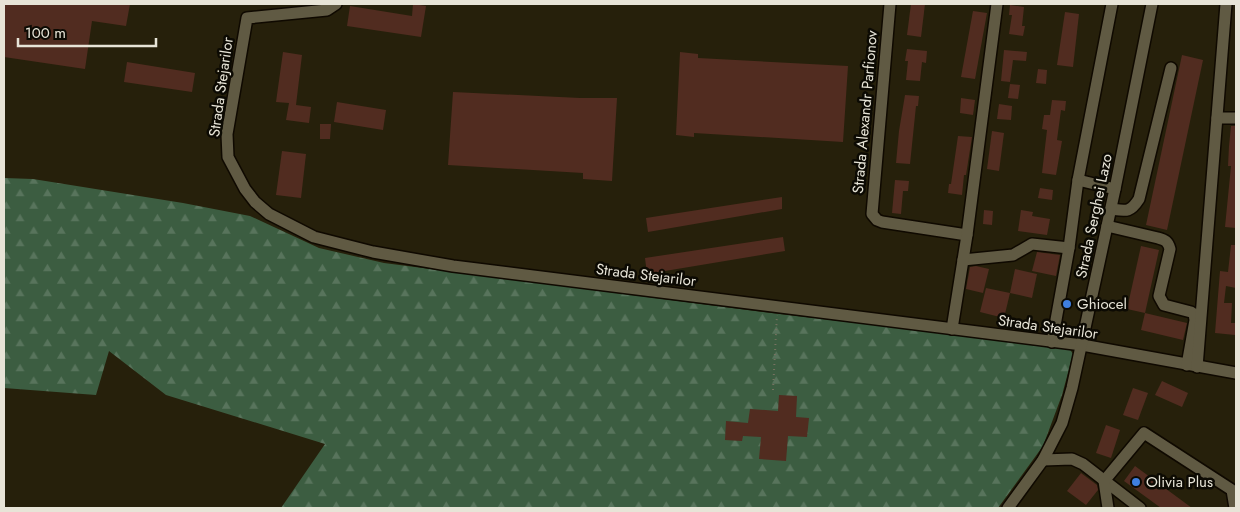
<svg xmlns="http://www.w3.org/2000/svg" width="1240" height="512" font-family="Jost,sans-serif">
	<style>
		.forest { fill: url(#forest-firs) }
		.building { fill: #512c20 }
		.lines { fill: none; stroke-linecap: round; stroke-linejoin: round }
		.minor-casing { stroke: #0f0900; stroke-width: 14 }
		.path { stroke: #777261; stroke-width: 2; stroke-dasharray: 1 4; stroke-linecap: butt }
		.minor { stroke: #605a43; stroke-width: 11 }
		.shop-dot { fill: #3f7fe0; stroke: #0c0a03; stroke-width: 2 }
		.labels { text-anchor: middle; stroke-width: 5; stroke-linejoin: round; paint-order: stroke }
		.street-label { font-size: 15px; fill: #e7e4d7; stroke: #0c0a03 }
		.poi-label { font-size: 15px; fill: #e7e4d7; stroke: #0c0a03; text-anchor: start }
	</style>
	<defs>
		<pattern id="forest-firs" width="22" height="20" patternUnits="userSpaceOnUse" patternTransform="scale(1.25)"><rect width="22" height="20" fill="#3c5d41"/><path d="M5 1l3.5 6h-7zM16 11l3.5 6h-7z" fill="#58745c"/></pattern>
	</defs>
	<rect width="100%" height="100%" fill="#26200b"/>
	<path class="forest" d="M 4,178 L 33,179 L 183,203 L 250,216 L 319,248 L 384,263 L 763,312 L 1069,348 L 1073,354 L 1062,395 L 1043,446 L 998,508 L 281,508 L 325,444 L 166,395 L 109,351 L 96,395 L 4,388 Z"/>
	<g class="building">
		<path d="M 4,4 L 130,4 L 126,26 L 92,21 L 85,69 L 4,57 Z"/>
		<path d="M 413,4 L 426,6 L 421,37 L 347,26 L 350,6 L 412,16 Z"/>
		<path d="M 911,4 L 925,4 L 921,37 L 907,35 Z"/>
		<path d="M 1010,5 L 1024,7 L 1022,26 L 1025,26 L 1023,36 L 1009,34 L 1012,15 L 1009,15 Z"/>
		<path d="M 973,11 L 987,13 L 975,79 L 961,77 Z"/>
		<path d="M 1065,12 L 1079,14 L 1073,67 L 1057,65 Z"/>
		<path d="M 907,49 L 927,51 L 926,63 L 922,62 L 920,81 L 906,80 L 908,61 L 905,61 Z"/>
		<path d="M 1004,50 L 1027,52 L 1026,61 L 1013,60 L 1010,82 L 1001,81 Z"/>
		<path d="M 283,52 L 302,55 L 296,105 L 311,107 L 309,123 L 286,120 L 289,103 L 276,102 Z"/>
		<path d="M 680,52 L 698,54 L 698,58 L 848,66 L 843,142 L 694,133 L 694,137 L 676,135 Z"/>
		<path d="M 1182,55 L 1203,60 L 1167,230 L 1146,225 Z"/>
		<path d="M 127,62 L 195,73 L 192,92 L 124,82 Z"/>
		<path d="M 1038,69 L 1047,70 L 1046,84 L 1036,83 Z"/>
		<path d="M 1010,84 L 1020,85 L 1018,99 L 1008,98 Z"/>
		<path d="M 453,92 L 580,98 L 617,98 L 612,181 L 583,179 L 583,173 L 448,165 Z"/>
		<path d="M 905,95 L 919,96 L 918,106 L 916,106 L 910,164 L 896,163 L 899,131 Z"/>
		<path d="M 961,98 L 975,100 L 973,115 L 960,113 Z"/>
		<path d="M 1052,100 L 1066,101 L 1065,111 L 1061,110 L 1057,140 L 1062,141 L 1056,175 L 1042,173 L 1047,130 L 1042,129 L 1044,115 L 1050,115 Z"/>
		<path d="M 337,102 L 386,110 L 383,130 L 334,122 Z"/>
		<path d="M 999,104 L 1012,106 L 1011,120 L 997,119 Z"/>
		<path d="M 320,124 L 331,124 L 330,139 L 320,139 Z"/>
		<path d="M 1236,126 L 1236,125 L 1236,228 L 1225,227 L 1231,166 L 1228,166 L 1229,146 L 1231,126 Z"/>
		<path d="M 992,131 L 1004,133 L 999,171 L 987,169 Z"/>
		<path d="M 958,136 L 972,137 L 966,175 L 964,175 L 962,195 L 948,193 L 949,184 L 951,184 Z"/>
		<path d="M 282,151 L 306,154 L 301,198 L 276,195 Z"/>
		<path d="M 895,180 L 909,181 L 908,191 L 903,191 L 901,214 L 892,213 Z"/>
		<path d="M 1040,188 L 1053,190 L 1052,200 L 1038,198 Z"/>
		<path d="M 782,197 L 782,209 L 648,232 L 646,218 Z"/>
		<path d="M 984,210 L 993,211 L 992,225 L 983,224 Z"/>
		<path d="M 1021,210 L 1033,212 L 1032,216 L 1050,219 L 1047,235 L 1018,231 Z"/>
		<path d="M 783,237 L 785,251 L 647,274 L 645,258 Z"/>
		<path d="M 1231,245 L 1236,245 L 1236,288 L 1226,286 L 1224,303 L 1232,303 L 1231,323 L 1236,323 L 1235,335 L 1215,333 L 1220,271 L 1228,272 Z"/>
		<path d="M 1141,246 L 1159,250 L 1145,313 L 1127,309 Z"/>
		<path d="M 1037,252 L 1060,255 L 1056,276 L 1032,271 Z"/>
		<path d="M 976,266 L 989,269 L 983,293 L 966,289 L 970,267 Z"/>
		<path d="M 1015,269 L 1037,274 L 1032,298 L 1010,293 Z"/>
		<path d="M 986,288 L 1010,293 L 1004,318 L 980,312 Z"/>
		<path d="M 1145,313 L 1187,323 L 1183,340 L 1141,330 Z"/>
		<path d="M 1162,381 L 1188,393 L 1182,407 L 1155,395 Z"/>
		<path d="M 1133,388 L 1148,393 L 1138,420 L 1123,415 Z"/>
		<path d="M 779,395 L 797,396 L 796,417 L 809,418 L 807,437 L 788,436 L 786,461 L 759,459 L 761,437 L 743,436 L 742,441 L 725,440 L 726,421 L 748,423 L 750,409 L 778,411 Z"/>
		<path d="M 1106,425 L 1120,430 L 1111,458 L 1096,453 Z"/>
		<path d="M 1135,466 L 1192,508 L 1161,508 L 1124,481 Z"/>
		<path d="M 1081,473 L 1097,485 L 1098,490 L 1086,505 L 1067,491 Z"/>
	</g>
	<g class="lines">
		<g class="minor-casing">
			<g id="minor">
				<path d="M 336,4 L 327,10 L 247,18 L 227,134 L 228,157 L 245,189 L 255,202 L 269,214 L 314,237 L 373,252 L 453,266 L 1082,345 L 1236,373"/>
				<path d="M 890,4 L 872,214 L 877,220 L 882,222 L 967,235"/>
				<path d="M 1217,118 L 1236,118"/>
				<path d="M 1078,180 L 1115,189"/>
				<path d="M 1111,209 C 1126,211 1130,213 1139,199 L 1171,68"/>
				<path d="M 1107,226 L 1158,238 C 1165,240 1168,241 1170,249 L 1159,296 L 1164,305 L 1191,312 L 1194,314 L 1195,320 L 1187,365"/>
				<path d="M 963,260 L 1013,255 L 1032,244 L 1069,248"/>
				<path d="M 952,329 L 967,235 L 997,4"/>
				<path d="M 1052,342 L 1069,248 L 1078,180 L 1112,4"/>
				<path d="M 1197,367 L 1226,4"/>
				<path d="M 1043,460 L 1072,459 L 1083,464 L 1140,508"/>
				<path d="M 1008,508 L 1043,460 L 1062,423 L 1072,388 L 1115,189 L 1152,4"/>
				<path d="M 1108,508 L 1104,481 L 1144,433 L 1232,490 L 1235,508"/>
			</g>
		</g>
		<path class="path" d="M 773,390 L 777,315"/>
		<use href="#minor" class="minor"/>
	</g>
	<g class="shop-dot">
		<circle cx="1067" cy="304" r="5"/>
		<circle cx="1136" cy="482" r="5"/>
	</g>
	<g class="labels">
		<g class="street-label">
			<text transform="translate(221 87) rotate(-82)" y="5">Strada Stejarilor</text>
			<text transform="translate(865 112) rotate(-85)" y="5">Strada Alexandr Parfionov</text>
			<text transform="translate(1094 216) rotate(-78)" y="5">Strada Serghei Lazo</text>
			<text transform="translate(646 275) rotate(7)" y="5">Strada Stejarilor</text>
			<text transform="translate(1048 327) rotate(8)" y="5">Strada Stejarilor</text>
		</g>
		<g class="poi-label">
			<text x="1077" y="309">Ghiocel</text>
			<text x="1146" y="487">Olivia Plus</text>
		</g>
	</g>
	<rect width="1240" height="512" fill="none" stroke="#e7e4d7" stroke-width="10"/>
	<path d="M18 38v8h138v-8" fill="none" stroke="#e7e4d7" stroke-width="2.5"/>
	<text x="25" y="38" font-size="15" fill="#e7e4d7" stroke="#0c0a03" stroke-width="4" paint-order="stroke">100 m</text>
</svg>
